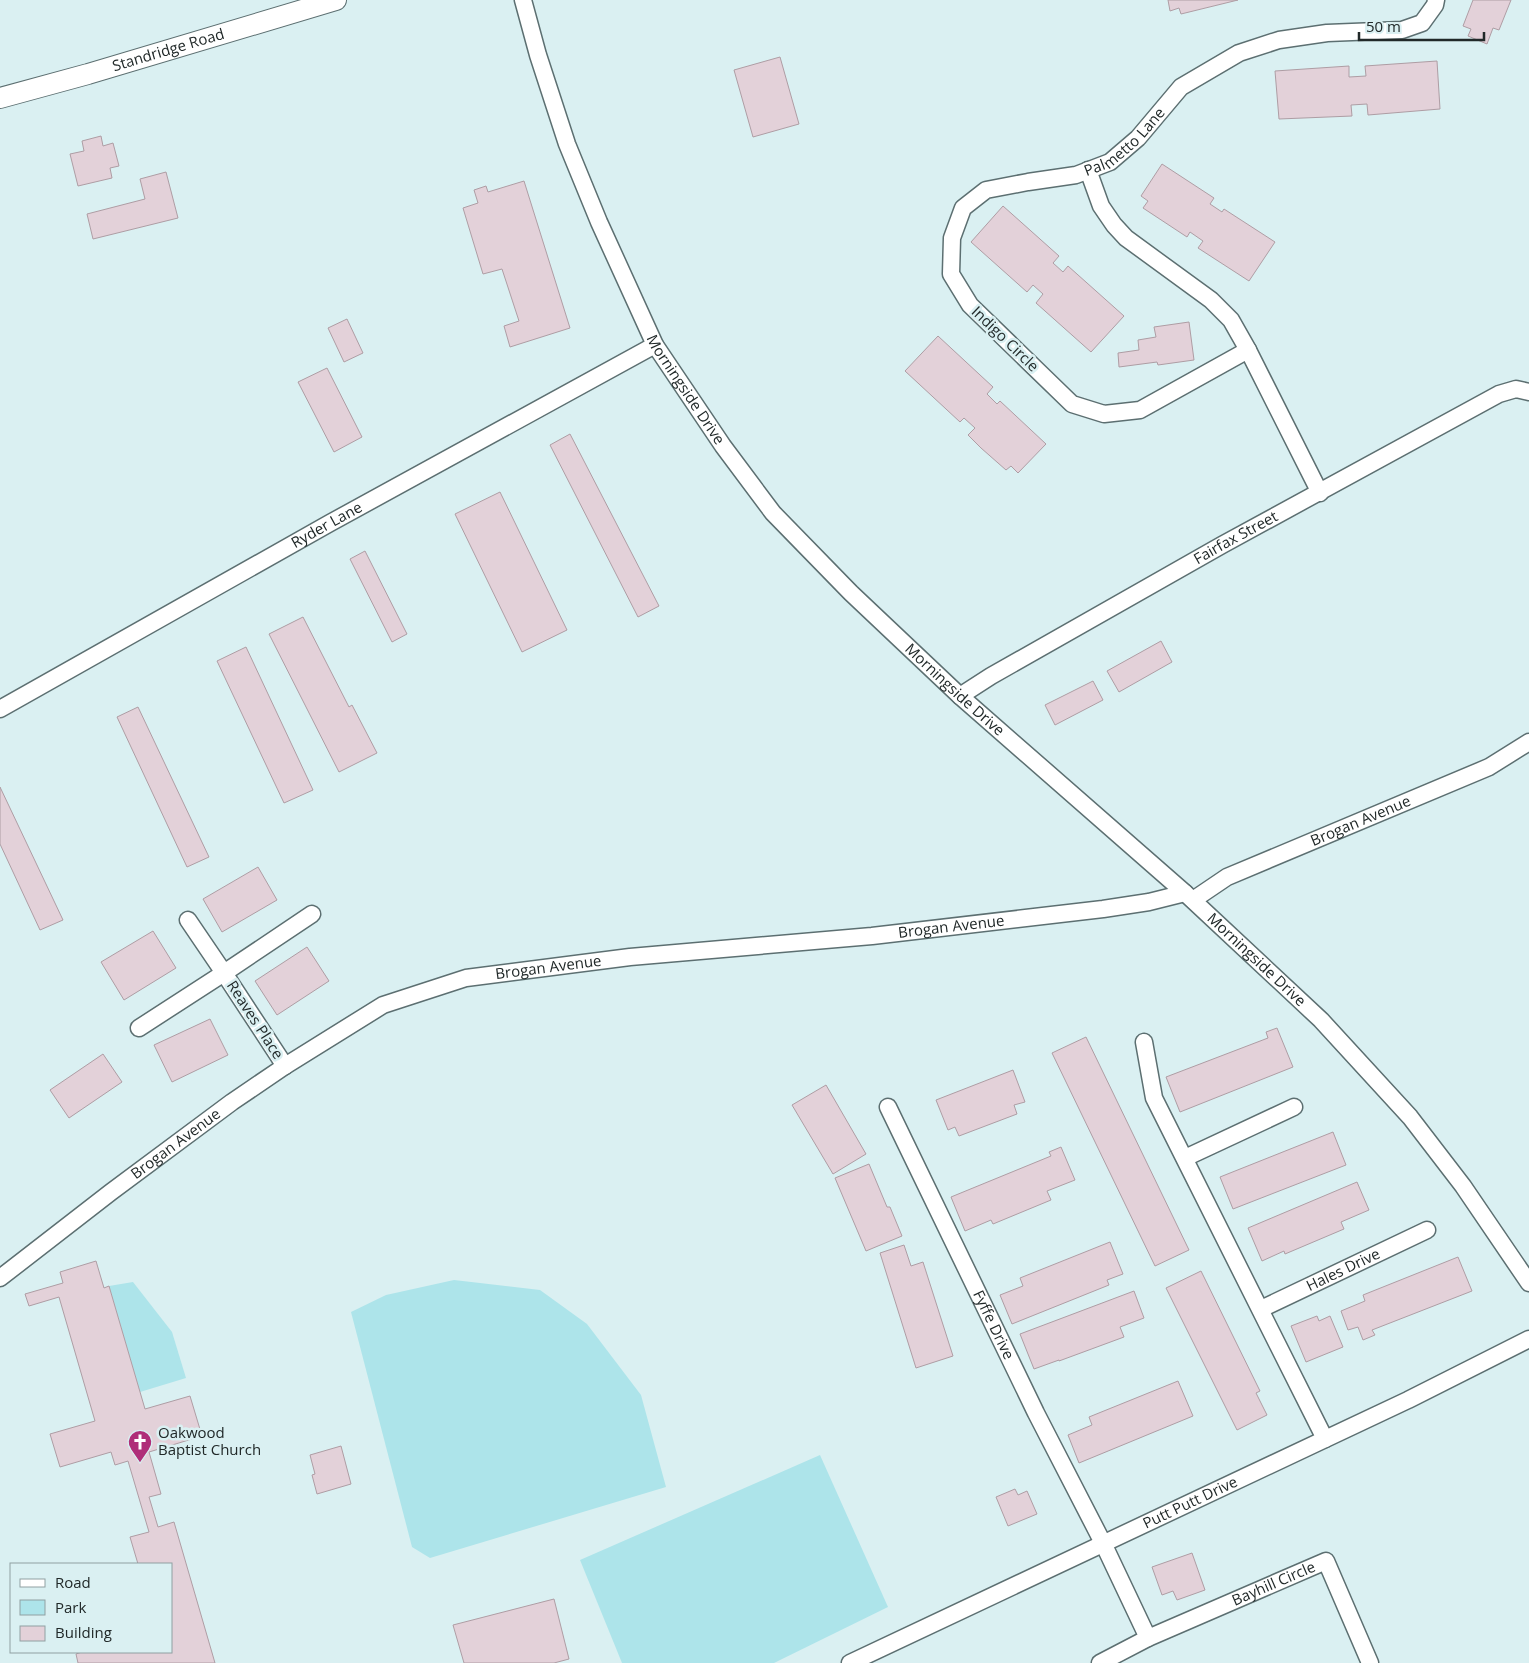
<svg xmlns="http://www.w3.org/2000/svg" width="1529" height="1663" font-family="'Open Sans',sans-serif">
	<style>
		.green { fill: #ade4ea }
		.building { fill: #e3d1d9; stroke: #ae9da4 }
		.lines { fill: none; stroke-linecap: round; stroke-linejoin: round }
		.minor-casing { stroke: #5c6f71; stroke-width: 19 }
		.tertiary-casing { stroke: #5c6f71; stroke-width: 22 }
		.minor { stroke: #fff; stroke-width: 16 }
		.tertiary { stroke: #fff; stroke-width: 20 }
		.labels { text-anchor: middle; stroke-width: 5; stroke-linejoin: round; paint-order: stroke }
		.street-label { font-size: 15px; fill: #212929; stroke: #daf0f2 }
		.poi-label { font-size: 15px; fill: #212929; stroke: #daf0f2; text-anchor: start }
	</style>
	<rect width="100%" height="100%" fill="#daf0f2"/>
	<g class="green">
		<path d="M 454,1280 L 540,1290 L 587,1324 L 641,1395 L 666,1487 L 430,1558 L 412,1547 L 351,1312 L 386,1295 Z"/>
		<path d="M 133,1282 L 172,1332 L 186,1378 L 140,1392 L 109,1286 Z"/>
		<path d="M 820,1455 L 888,1607 L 774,1663 L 622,1663 L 580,1560 Z"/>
	</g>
	<g class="building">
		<path d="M 1168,0 L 1238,0 L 1181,14 L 1179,8 L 1170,11 Z"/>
		<path d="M 1473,0 L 1511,0 L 1499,30 L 1493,28 L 1487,44 L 1468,36 L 1471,29 L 1463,26 Z"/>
		<path d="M 780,57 L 799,124 L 753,137 L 734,70 Z"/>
		<path d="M 1437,61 L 1440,109 L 1368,115 L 1367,104 L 1351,105 L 1352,116 L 1279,119 L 1275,71 L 1349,66 L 1349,77 L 1366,76 L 1365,66 Z"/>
		<path d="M 101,136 L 103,146 L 113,143 L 119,166 L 110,168 L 112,178 L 78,186 L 70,154 L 84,151 L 82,141 Z"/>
		<path d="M 1162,164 L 1214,198 L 1210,204 L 1222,212 L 1224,209 L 1275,242 L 1249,281 L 1198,248 L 1203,241 L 1190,232 L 1187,237 L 1143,208 L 1148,201 L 1141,196 Z"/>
		<path d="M 166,172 L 178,218 L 93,239 L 87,214 L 145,199 L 140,179 Z"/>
		<path d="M 524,181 L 570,328 L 510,347 L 504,326 L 519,321 L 502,269 L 483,274 L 463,208 L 478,203 L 474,190 L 486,186 L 488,192 Z"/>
		<path d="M 1003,206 L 1059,256 L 1053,263 L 1063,272 L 1068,266 L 1124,316 L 1091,352 L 1036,303 L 1043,294 L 1033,285 L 1027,292 L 971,242 Z"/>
		<path d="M 347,319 L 363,353 L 344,362 L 328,328 Z"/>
		<path d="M 1189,322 L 1194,360 L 1158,365 L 1157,362 L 1119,367 L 1118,353 L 1139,350 L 1138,340 L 1156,337 L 1154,327 Z"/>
		<path d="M 938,336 L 993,387 L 987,394 L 997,404 L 1000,401 L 1046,444 L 1018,473 L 1011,466 L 1006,470 L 981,448 L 968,435 L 975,428 L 964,418 L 960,422 L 905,371 Z"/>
		<path d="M 327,368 L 362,437 L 334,452 L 298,382 Z"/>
		<path d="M 570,434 L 659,606 L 638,617 L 550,445 Z"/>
		<path d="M 500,492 L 567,630 L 522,652 L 455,514 Z"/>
		<path d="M 365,551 L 407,634 L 392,642 L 350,559 Z"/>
		<path d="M 303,617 L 349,707 L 352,705 L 377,753 L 339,772 L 269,634 Z"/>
		<path d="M 1161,641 L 1172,662 L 1119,692 L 1107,671 Z"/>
		<path d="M 246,647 L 313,790 L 284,803 L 217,661 Z"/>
		<path d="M 1093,681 L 1103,700 L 1055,725 L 1045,705 Z"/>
		<path d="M 138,707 L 209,857 L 187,867 L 117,717 Z"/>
		<path d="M 0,787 L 63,920 L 40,930 L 0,844 Z"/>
		<path d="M 258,867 L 277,900 L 222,932 L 203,899 Z"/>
		<path d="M 153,931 L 176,968 L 124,1000 L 101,962 Z"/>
		<path d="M 307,947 L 329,981 L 277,1015 L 255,981 Z"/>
		<path d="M 210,1019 L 228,1055 L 172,1082 L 154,1045 Z"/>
		<path d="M 1277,1028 L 1293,1067 L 1180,1112 L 1166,1077 L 1268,1038 L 1266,1032 Z"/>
		<path d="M 1086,1037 L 1189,1250 L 1155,1266 L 1052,1053 Z"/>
		<path d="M 103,1054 L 122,1082 L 69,1118 L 50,1090 Z"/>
		<path d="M 1013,1070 L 1025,1102 L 1014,1105 L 1017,1114 L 959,1136 L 955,1127 L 948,1130 L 936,1100 Z"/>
		<path d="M 826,1085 L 866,1154 L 833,1174 L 792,1105 Z"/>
		<path d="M 1333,1132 L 1346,1165 L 1233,1209 L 1220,1177 Z"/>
		<path d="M 1061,1147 L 1075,1180 L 1047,1191 L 1051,1200 L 993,1224 L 991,1220 L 965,1231 L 951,1197 L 1051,1156 L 1049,1152 Z"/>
		<path d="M 869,1164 L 887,1207 L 890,1207 L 902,1236 L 866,1251 L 835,1178 Z"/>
		<path d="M 1357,1182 L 1369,1210 L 1341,1222 L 1344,1229 L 1285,1254 L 1284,1251 L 1262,1261 L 1248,1228 Z"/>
		<path d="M 1110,1242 L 1123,1274 L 1107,1280 L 1109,1285 L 1012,1324 L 1000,1295 L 1023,1286 L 1020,1278 Z"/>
		<path d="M 904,1245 L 911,1266 L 923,1262 L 953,1356 L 916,1368 L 880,1253 Z"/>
		<path d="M 1458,1257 L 1472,1291 L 1372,1330 L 1375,1335 L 1363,1340 L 1358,1327 L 1348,1330 L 1341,1311 L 1365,1301 L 1363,1295 Z"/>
		<path d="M 96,1261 L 104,1288 L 109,1286 L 145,1409 L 190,1396 L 202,1436 L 149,1452 L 161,1494 L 149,1497 L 158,1527 L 174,1522 L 215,1663 L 78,1663 L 76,1654 L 82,1652 L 171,1652 L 171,1564 L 138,1564 L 130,1537 L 149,1532 L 128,1461 L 115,1465 L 111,1452 L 60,1467 L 50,1434 L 95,1421 L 59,1297 L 29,1306 L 25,1294 L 63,1283 L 60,1272 Z"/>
		<path d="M 1201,1271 L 1260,1391 L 1256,1393 L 1267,1415 L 1237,1430 L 1166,1288 Z"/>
		<path d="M 1134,1291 L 1144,1318 L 1120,1327 L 1124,1337 L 1059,1361 L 1059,1360 L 1034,1369 L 1020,1334 Z"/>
		<path d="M 1317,1316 L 1319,1321 L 1330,1316 L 1343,1347 L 1306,1362 L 1291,1326 Z"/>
		<path d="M 1178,1381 L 1193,1416 L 1079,1463 L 1068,1435 L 1092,1425 L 1089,1417 Z"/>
		<path d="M 341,1446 L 351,1484 L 317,1494 L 312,1475 L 315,1474 L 310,1455 Z"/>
		<path d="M 1015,1489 L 1018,1495 L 1027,1491 L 1037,1514 L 1008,1526 L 996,1497 Z"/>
		<path d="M 1192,1553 L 1205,1590 L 1177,1600 L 1173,1591 L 1162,1595 L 1152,1567 Z"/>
		<path d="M 554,1599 L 569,1659 L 554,1663 L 464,1663 L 453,1625 Z"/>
	</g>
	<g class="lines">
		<g class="minor-casing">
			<g id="minor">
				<path id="s1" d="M 523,0 L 538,55 L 567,144 L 599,222 L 655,345 L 723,446 L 773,513 L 851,593 L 960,696 L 1185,893 L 1321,1020 L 1410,1117 L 1463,1186 L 1529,1283"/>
				<path d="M 1088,170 L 1101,206 L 1114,225 L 1126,238 L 1211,300 L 1231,320 L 1248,350 L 1320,493"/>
				<path id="s2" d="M 1248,350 L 1140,410 L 1104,414 L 1072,404 L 970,305 L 951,274 L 952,238 L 963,208 L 986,190 L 1028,182 L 1076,175 L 1110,162 L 1138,138 L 1181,87 L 1239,53 L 1279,40 L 1327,33 L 1402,30 L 1422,23 L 1435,5 L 1436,0"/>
				<path id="s3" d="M 960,696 L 991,676 L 1222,545 L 1499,394 L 1516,389 L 1529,392"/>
				<path id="s4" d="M 0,709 L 330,523 L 655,345"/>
				<path id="s5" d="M 1193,900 L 1227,877 L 1489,767 L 1529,742"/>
				<path d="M 139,1028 L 224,973 L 188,920"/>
				<path d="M 1144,1042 L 1154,1098 L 1325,1439"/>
				<path d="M 285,1066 L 224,973 L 312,914"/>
				<path id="s6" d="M 888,1107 L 1036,1413 L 1103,1543 L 1148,1638"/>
				<path d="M 1185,1158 L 1294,1107"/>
				<path id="s7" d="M 0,1278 L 111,1192 L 232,1102 L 285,1066 L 383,1005 L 466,978 L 630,957 L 872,936 L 1103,909 L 1149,902 L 1185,893"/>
				<path id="s8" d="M 1261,1309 L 1427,1230"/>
				<path id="s9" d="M 850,1663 L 1408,1400 L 1529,1339"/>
				<path id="s10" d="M 1100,1663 L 1148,1638 L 1326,1561 L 1370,1663"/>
			</g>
		</g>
		<g class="tertiary-casing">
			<g id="tertiary">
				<path id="s11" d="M 0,98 L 88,74 L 336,0"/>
			</g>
		</g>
		<use href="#minor" class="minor"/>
		<use href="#tertiary" class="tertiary"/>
	</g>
	<defs>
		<g id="church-pin" transform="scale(1.25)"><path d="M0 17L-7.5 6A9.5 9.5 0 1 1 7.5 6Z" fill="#af2e79" stroke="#daf0f2"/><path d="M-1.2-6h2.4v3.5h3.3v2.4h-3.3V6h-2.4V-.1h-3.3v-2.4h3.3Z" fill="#fff"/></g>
	</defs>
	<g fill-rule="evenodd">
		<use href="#church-pin" x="140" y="1442"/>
	</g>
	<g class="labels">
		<g class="street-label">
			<text dy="5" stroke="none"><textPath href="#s11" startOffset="175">Standridge Road</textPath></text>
			<text dy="5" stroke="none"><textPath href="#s2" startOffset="620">Palmetto Lane</textPath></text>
			<text transform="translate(1005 339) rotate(44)" y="5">Indigo Circle</text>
			<text dy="5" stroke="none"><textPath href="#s1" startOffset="424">Morningside Drive</textPath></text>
			<text dy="5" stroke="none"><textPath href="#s4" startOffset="375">Ryder Lane</textPath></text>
			<text dy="5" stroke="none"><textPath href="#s3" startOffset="318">Fairfax Street</textPath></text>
			<text dy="5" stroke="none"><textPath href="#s1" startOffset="829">Morningside Drive</textPath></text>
			<text dy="5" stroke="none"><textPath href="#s5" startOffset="186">Brogan Avenue</textPath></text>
			<text dy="5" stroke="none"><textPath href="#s7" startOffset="1046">Brogan Avenue</textPath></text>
			<text dy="5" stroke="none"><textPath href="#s1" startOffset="1234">Morningside Drive</textPath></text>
			<text dy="5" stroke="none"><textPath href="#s7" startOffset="641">Brogan Avenue</textPath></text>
			<text transform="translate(255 1020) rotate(57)" y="5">Reaves Place</text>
			<text dy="5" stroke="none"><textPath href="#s7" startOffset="221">Brogan Avenue</textPath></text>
			<text dy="5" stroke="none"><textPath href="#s8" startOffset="91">Hales Drive</textPath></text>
			<text dy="5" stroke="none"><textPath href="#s6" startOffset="242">Fyffe Drive</textPath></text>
			<text dy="5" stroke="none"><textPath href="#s9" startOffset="376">Putt Putt Drive</textPath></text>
			<text dy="5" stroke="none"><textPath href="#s10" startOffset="191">Bayhill Circle</textPath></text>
		</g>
		<g class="poi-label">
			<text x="158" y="1438">Oakwood<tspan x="158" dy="17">Baptist Church</tspan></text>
		</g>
	</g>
	<rect x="10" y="1563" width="162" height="90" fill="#daf0f2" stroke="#90a0a2"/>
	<rect x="20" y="1579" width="25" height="8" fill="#ffffff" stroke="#90a0a2"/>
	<text x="55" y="1588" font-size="15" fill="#212929">Road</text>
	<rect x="20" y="1600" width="25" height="15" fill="#ade4ea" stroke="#90a0a2"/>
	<text x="55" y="1613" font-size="15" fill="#212929">Park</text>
	<rect x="20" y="1626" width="25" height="15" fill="#e3d1d9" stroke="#90a0a2"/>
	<text x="55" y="1638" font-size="15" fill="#212929">Building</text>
	<path d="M1359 32v8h125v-8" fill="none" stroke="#212929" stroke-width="2.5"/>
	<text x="1366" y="32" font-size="15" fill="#212929" stroke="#daf0f2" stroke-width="4" paint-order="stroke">50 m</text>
</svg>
